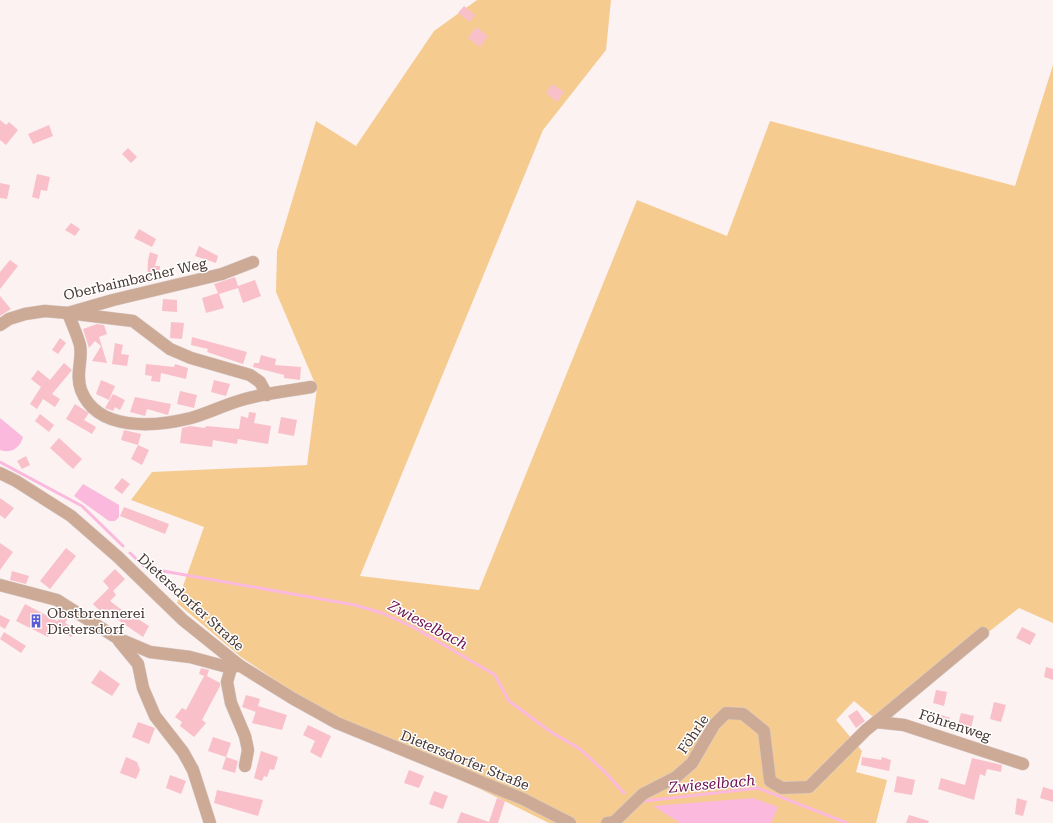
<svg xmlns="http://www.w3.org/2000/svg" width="1053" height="823" font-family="'Roboto Serif',serif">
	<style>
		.green { fill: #f6cb90 }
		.water { fill: #fab9dd }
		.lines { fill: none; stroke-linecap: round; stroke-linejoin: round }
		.stream { stroke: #fab9dd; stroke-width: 3 }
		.building { fill: #f9c0ca }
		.minor-casing { stroke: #d7cccb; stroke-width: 13 }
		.minor { stroke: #cdaa96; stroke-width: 12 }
		.labels { text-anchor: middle; stroke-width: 3; stroke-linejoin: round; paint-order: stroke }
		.street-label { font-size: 14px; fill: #463633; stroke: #fff }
		.poi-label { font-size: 14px; fill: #463633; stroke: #fff; text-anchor: start }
		.water-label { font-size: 15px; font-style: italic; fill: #6d1050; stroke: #fff }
	</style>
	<rect width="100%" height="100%" fill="#fbf2f1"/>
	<path class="green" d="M 477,0 L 611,0 L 606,50 L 543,130 L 360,576 L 479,590 L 637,200 L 727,236 L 770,121 L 1015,186 L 1053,65 L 1053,623 L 1019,608 L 877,720 L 854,701 L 836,720 L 862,751 L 856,772 L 887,780 L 876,823 L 549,823 L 480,789 L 351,731 L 241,657 L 177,603 L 204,527 L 131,500 L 152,472 L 307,465 L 317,388 L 276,292 L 277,251 L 316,121 L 356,146 L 434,31 Z"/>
	<g class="water">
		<path d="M 0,418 L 23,437 C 20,448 11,454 0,450 Z"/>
		<path d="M 83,484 L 119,505 L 119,517 L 115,521 L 109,521 L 74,496 Z"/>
		<path d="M 753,798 L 778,807 L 771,823 L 680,823 L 653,806 Z"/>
	</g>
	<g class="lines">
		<g class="stream">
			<path d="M 0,462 L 82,506 L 123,546"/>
			<path d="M 130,553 L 146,568 L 355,605 L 382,613 L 415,628 L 495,675 L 509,701 L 551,732 L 580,749 L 604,771 L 624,793"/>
			<path d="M 645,801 L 758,788 L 847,823"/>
		</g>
	</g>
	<g class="building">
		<path d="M 464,6 L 475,15 L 470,22 L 458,13 Z"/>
		<path d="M 476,27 L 488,36 L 480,47 L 468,38 Z"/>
		<path d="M 552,84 L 564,92 L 557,102 L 546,93 Z"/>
		<path d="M 0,120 L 6,125 L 9,122 L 18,130 L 6,145 L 0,140 Z"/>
		<path d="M 49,125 L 53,136 L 33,144 L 28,134 Z"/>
		<path d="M 128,148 L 137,157 L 131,163 L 122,154 Z"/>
		<path d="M 37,174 L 50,177 L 47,191 L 41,190 L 39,199 L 32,197 Z"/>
		<path d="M 0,183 L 10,185 L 7,199 L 0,198 Z"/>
		<path d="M 71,223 L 80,229 L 75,236 L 65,230 Z"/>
		<path d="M 139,229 L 156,239 L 152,247 L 134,238 Z"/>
		<path d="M 199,246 L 218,256 L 216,263 L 195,256 Z"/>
		<path d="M 150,252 L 158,255 L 155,266 L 160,266 L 159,277 L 151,277 L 149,283 L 147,282 L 148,260 Z"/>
		<path d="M 10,260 L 18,266 L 0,289 L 0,272 Z"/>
		<path d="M 235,277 L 238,286 L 255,280 L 261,296 L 243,303 L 238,288 L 219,294 L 224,308 L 206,313 L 202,298 L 218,293 L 214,284 Z"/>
		<path d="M 0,296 L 11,309 L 0,316 Z"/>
		<path d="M 163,299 L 177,300 L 177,312 L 162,311 Z"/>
		<path d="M 171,322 L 184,323 L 182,339 L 170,338 Z"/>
		<path d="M 97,324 L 104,325 L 107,334 L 99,337 L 107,363 L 92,361 L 101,346 L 95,341 L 89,348 L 83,329 Z"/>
		<path d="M 192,337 L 247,352 L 243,364 L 207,352 L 208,349 L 191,345 Z"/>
		<path d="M 60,338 L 66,343 L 58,354 L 52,350 Z"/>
		<path d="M 115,343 L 123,345 L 121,354 L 129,355 L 127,366 L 112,364 Z"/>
		<path d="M 261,355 L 276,359 L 275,365 L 301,367 L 300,380 L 284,378 L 284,375 L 253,367 L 254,363 L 259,363 Z"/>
		<path d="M 64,363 L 72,370 L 52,394 L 60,399 L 55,407 L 43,399 L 37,409 L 30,404 L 41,387 L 31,379 L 38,370 L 50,380 Z"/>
		<path d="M 146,364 L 174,367 L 175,364 L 188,368 L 186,379 L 161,373 L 160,382 L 151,381 L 152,376 L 145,375 Z"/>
		<path d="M 101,380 L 115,386 L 109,400 L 96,394 Z"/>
		<path d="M 214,380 L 230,384 L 226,396 L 211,392 Z"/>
		<path d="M 180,391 L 197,395 L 194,408 L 177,404 Z"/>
		<path d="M 113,394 L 125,400 L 120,410 L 115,407 L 113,411 L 105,408 Z"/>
		<path d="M 135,397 L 171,404 L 168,415 L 147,409 L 145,416 L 130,412 Z"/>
		<path d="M 75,404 L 89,413 L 84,420 L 96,427 L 92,434 L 66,419 Z"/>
		<path d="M 249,412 L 256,413 L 254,423 L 271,426 L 268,444 L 238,439 L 237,444 L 213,440 L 212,447 L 180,443 L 182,428 L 190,426 L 205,428 L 206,426 L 239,429 L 241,416 L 248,418 Z"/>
		<path d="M 40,414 L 54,425 L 49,432 L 35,421 Z"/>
		<path d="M 281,417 L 297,420 L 294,436 L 278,433 Z"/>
		<path d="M 124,430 L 141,434 L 138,445 L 121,440 Z"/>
		<path d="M 59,438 L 82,459 L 73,469 L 50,448 Z"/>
		<path d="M 138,445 L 149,450 L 142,465 L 131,459 Z"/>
		<path d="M 26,456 L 30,465 L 22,469 L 17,461 Z"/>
		<path d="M 122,478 L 130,484 L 122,494 L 114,488 Z"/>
		<path d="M 0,498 L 14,508 L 5,519 L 0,515 Z"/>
		<path d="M 124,507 L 169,524 L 165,534 L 120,516 Z"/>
		<path d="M 0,543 L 13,552 L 0,570 Z"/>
		<path d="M 66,548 L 76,556 L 50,589 L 40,581 Z"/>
		<path d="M 115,569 L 125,579 L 113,591 L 116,595 L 110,601 L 135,620 L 136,618 L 149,626 L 143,637 L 102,609 L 100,611 L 93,604 L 109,588 L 103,581 Z"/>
		<path d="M 12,571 L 29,576 L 26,584 L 10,580 Z"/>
		<path d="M 25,604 L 57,621 L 62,612 L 69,616 L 65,623 L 76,630 L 71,637 L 54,626 L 48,637 L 16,621 Z"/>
		<path d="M 0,615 L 10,620 L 5,629 L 0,626 Z"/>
		<path d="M 1022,627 L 1036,634 L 1030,645 L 1016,638 Z"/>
		<path d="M 4,632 L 26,646 L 21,653 L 0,639 Z"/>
		<path d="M 1046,667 L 1053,669 L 1053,680 L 1044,677 Z"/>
		<path d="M 201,668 L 209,670 L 207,676 L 220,683 L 220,686 L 202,720 L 206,723 L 194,737 L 180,726 L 182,722 L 175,717 L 182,708 L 186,710 L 204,676 L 199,674 Z"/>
		<path d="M 100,670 L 120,684 L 112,696 L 91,683 Z"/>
		<path d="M 936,690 L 947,692 L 944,706 L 933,703 Z"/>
		<path d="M 246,695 L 260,699 L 258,706 L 287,715 L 282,730 L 252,723 L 257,708 L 256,712 L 242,707 Z"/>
		<path d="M 994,702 L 1006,705 L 1001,722 L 990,719 Z"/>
		<path d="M 857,710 L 865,721 L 856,728 L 848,716 Z"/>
		<path d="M 961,713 L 974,716 L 971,728 L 958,725 Z"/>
		<path d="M 941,715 L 950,718 L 948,728 L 938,726 Z"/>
		<path d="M 138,722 L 155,728 L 149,744 L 132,737 Z"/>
		<path d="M 308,725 L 331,736 L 321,758 L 310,752 L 315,741 L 303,735 Z"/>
		<path d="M 213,737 L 231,743 L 226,757 L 208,751 Z"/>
		<path d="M 261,751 L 278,757 L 274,770 L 270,769 L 267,777 L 264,776 L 262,781 L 254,778 Z"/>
		<path d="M 126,757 L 137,762 L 140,770 L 136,779 L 120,773 Z"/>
		<path d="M 226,757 L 238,761 L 235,773 L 222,769 Z"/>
		<path d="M 862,757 L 881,760 L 882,757 L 891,760 L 889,771 L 861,765 Z"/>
		<path d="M 972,758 L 1002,765 L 1001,772 L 987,769 L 985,776 L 980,774 L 974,800 L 938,789 L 941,778 L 965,785 Z"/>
		<path d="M 409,770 L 424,776 L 419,788 L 404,783 Z"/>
		<path d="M 170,775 L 186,781 L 181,794 L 166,788 Z"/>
		<path d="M 897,776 L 915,780 L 912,795 L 894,792 Z"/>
		<path d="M 1043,787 L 1053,790 L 1053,802 L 1040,798 Z"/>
		<path d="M 217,790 L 263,800 L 258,816 L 214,803 Z"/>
		<path d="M 434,791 L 448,796 L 443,809 L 429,804 Z"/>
		<path d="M 497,798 L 505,801 L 498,823 L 457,823 L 461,812 L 489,822 Z"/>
		<path d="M 1017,798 L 1027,801 L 1023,816 L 1015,814 Z"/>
		<path d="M 909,815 L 929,821 L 928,823 L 906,823 Z"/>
	</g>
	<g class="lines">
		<g class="minor-casing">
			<g id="minor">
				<path d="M 0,325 L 9,319 L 25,314 L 45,311 L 68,313 L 113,300 L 222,274 L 253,262"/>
				<path d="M 267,395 L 260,382 L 250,375 L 191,358 L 170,349 L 133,321 L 68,313 C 72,324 77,334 80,345 C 83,360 75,374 81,390 C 97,432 155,427 191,418 C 209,413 226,404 245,399 C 266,393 289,391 311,387"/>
				<path d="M 0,473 L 16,481 L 71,516 L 118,557 L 183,620 L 239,665 L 292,698 L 337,723 L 523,799 L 570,823"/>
				<path d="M 0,585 L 57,600 L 117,638 L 150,652 L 190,657 L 231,668 L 239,665"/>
				<path d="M 119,641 L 138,664 L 143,688 L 155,716 L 183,752 L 193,770 L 210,823"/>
				<path d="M 231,668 L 227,682 L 231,703 L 245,736 L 248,750 L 245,766"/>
				<path d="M 876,722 L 983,633"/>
				<path d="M 607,823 L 614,822 L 643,794 L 676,777 L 692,763 L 714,725 L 726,713 L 743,714 L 764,731 L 770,781 L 782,788 L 809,787 L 866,730 L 876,722 L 904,725 L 1023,764"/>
			</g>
		</g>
		<use href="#minor" class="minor"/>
	</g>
	<defs>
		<g id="building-bare" transform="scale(1.08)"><path d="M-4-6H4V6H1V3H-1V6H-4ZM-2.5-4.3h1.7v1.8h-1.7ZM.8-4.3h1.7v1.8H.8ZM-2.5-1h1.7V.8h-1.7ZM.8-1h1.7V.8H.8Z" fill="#595cd4" stroke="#fff" stroke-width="2.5" paint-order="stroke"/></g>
	</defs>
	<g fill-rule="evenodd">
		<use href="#building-bare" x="36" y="621"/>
	</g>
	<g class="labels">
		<g class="street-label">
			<text transform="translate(135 279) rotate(-13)" y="5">Oberbaimbacher Weg</text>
			<text transform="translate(191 602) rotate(42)" y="5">Dietersdorfer Straße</text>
			<text transform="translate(955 725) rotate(18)" y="5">Föhrenweg</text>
			<text transform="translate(693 734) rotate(-56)" y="5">Föhrle</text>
			<text transform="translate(465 760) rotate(22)" y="5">Dietersdorfer Straße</text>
		</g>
		<g class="poi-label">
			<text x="47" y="618">Obstbrennerei<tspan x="47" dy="16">Dietersdorf</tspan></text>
		</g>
		<g class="water-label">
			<text transform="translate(428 625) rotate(28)" y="5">Zwieselbach</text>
			<text transform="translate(712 784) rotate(-5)" y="5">Zwieselbach</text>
		</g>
	</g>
</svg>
